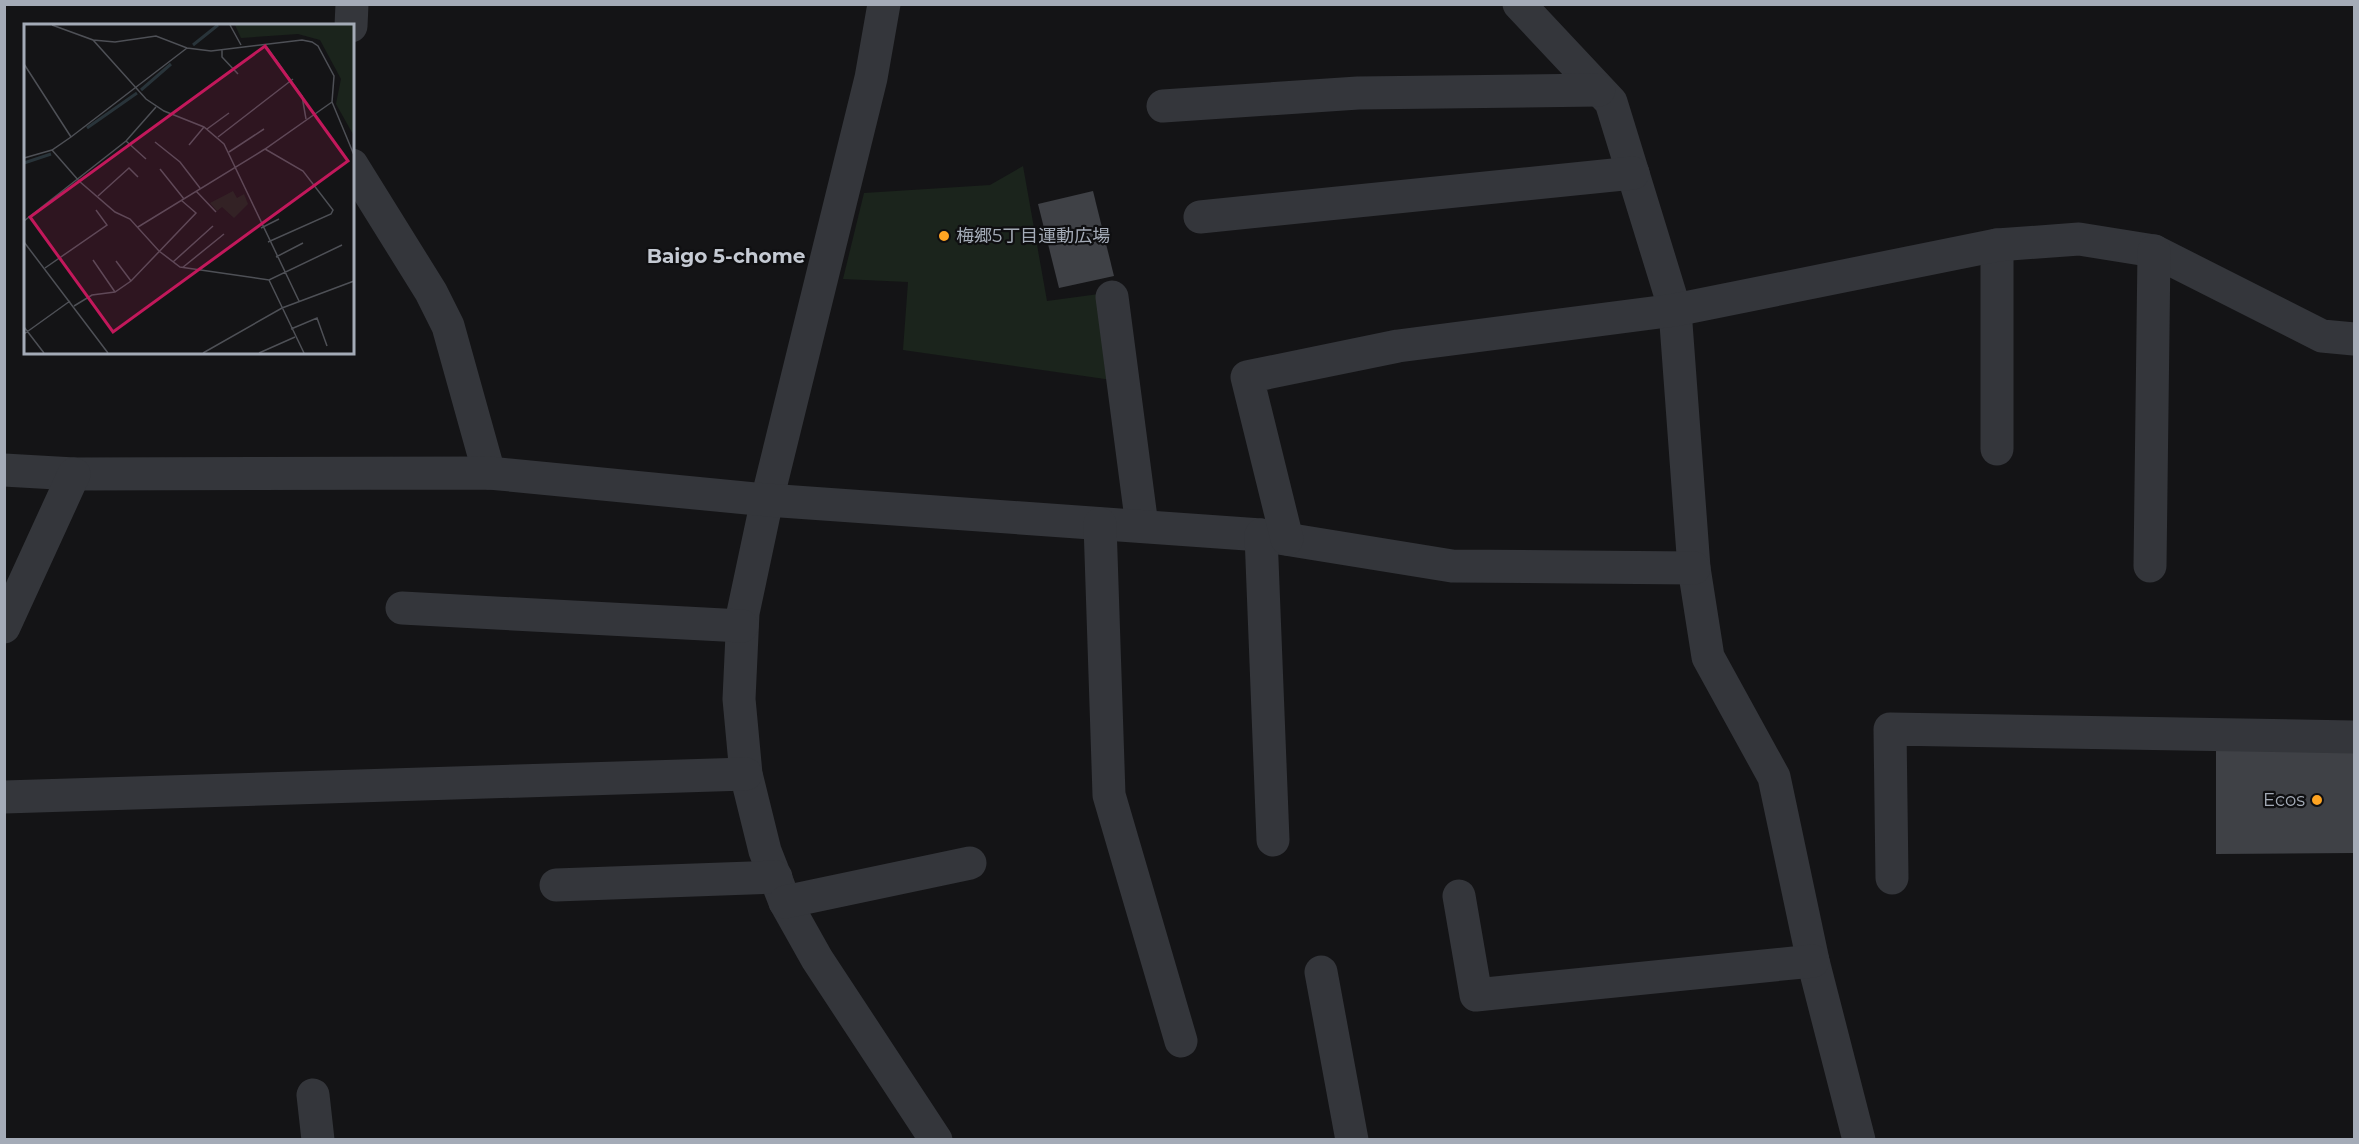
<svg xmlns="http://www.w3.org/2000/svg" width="2359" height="1144" font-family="Montserrat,'Noto Sans JP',sans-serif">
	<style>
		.green { fill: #1b241c }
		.building { fill: #3f4146 }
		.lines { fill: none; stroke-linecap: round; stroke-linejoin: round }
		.minor { stroke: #34363b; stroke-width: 33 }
		.poi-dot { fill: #ffa422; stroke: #0f0f11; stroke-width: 2 }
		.labels { text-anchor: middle; stroke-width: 4.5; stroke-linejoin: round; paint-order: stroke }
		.poi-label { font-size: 18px; fill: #a4abb7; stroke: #0f0f11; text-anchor: start }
		.neighbourhood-label { font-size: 20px; font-weight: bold; fill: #c5cad3; stroke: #0f0f11 }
		.inset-river { fill: none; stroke: #29343a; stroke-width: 3 }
		.inset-road { fill: none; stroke: #4e5056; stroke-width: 1.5 }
		.view { fill: #c2185b; fill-opacity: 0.15; stroke: #c2185b; stroke-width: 3 }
		.inset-edge { fill: none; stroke: #a4abb7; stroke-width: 3 }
	</style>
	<rect width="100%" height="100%" fill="#141416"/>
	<path class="green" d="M 1023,166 L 1047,301 L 1099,294 L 1112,380 L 903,350 L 908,282 L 843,279 L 864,193 L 990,185 Z"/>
	<g class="building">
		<path d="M 1093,191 L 1114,276 L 1059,288 L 1038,204 Z"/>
		<path d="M 2354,746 L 2354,853 L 2216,854 L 2216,747 Z"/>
	</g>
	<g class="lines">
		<g class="minor">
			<path d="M 884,4 L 871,78 L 767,500 L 743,613 L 739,699 L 746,774 L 765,851 L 785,902 L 817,959 L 936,1140"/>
			<path d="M 1519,4 L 1611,102 L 1675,310 L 1694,568 L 1708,657 L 1774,777 L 1813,961 L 1859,1140"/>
			<path d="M 351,26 L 352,4"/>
			<path d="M 1163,106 L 1358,93 L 1599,90"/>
			<path d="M 352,165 L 431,292 L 448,326 L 489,473"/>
			<path d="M 1200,217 L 1633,173"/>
			<path d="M 1997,245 L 1997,449"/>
			<path d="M 1112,297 L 1142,526"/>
			<path d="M 4,470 L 74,474 L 489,473 L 767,500 L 1261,535 L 1452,566 L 1694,568"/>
			<path d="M 1100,524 L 1109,795 L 1181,1041"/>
			<path d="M 1261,535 L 1273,840"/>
			<path d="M 1287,539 L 1247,377 L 1398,346 L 1675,310 L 1997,245 L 2079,239 L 2154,251 L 2322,336 L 2354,339"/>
			<path d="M 2150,566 L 2154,251"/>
			<path d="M 402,608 L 742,626"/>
			<path d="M 4,627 L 74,474"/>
			<path d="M 4,797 L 746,774"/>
			<path d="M 1892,878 L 1890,729 L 2354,737"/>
			<path d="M 556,885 L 776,877"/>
			<path d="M 1459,896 L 1476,995 L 1813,961"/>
			<path d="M 785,902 L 970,863"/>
			<path d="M 1321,972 L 1352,1140"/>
			<path d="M 313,1095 L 318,1140"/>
		</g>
	</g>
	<g class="poi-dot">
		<circle cx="944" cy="236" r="6"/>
		<circle cx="2317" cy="800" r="6"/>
	</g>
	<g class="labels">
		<g class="poi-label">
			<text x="956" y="242">梅郷5丁目運動広場</text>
			<text x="2305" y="806" text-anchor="end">Ecos</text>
		</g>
		<g class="neighbourhood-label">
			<text x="726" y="263">Baigo 5-chome</text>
		</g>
	</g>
	<g transform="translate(24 24)">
		<rect width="330" height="330" fill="#141416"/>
		<path d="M 211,1 L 330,1 L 330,112 L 312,80 L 317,55 L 296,16 L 274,10 L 217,14 ZM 209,167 L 213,174 L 220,170 L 224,180 L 210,194 L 198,183 L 193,187 L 186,179 Z" fill="#1b241c"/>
		<path class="inset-river" d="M 169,21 L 194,1M 117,66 L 147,40M 63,104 L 113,69M 0,139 L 27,130"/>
		<path class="inset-road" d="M 28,1 L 69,16 L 122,75 L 140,87 L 180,103 L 200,120 L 275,277M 206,1 L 217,21M 69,16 L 91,18 L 132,12 L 163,24 L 187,27 L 278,16 L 288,18 L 294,22 L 310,52 L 308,78 L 330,131M 242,22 L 278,72 L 282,95M 198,26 L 198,33 L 214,50M 0,40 L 47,113M 183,105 L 205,89M 194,113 L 269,55M 102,117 L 122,135M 131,118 L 156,138 L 176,164M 165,121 L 180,103M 241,125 L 279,147 L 309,186 L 307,190 L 244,218M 28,126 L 55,157 L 91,188 L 106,195 L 135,227 L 156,243 L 245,256 L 318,221M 205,128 L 240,105M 0,134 L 28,126 L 47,113 L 163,24M 136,145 L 160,175M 172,167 L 192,188M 74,172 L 105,144 L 114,153M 0,197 L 102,117 L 132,83M 114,203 L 241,125 L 308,78M 237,204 L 255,195M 0,218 L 84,329M 252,233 L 279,219M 69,236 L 91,268M 92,237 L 107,257M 149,238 L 189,202M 21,244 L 83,201 L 72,186M 158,244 L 200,210M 245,256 L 280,329M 50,282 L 68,271 L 91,268 L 107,257 L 172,189 L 157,176M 0,303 L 20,329M 267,305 L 293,294 L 303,322M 0,310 L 46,277M 179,329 L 258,284 L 330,257M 235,329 L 271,313"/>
		<path class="view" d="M 241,22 L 324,137 L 89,308 L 6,193 Z"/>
		<rect width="330" height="330" class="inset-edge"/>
	</g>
	<rect width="2359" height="1144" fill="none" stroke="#a4abb7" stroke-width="12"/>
</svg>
